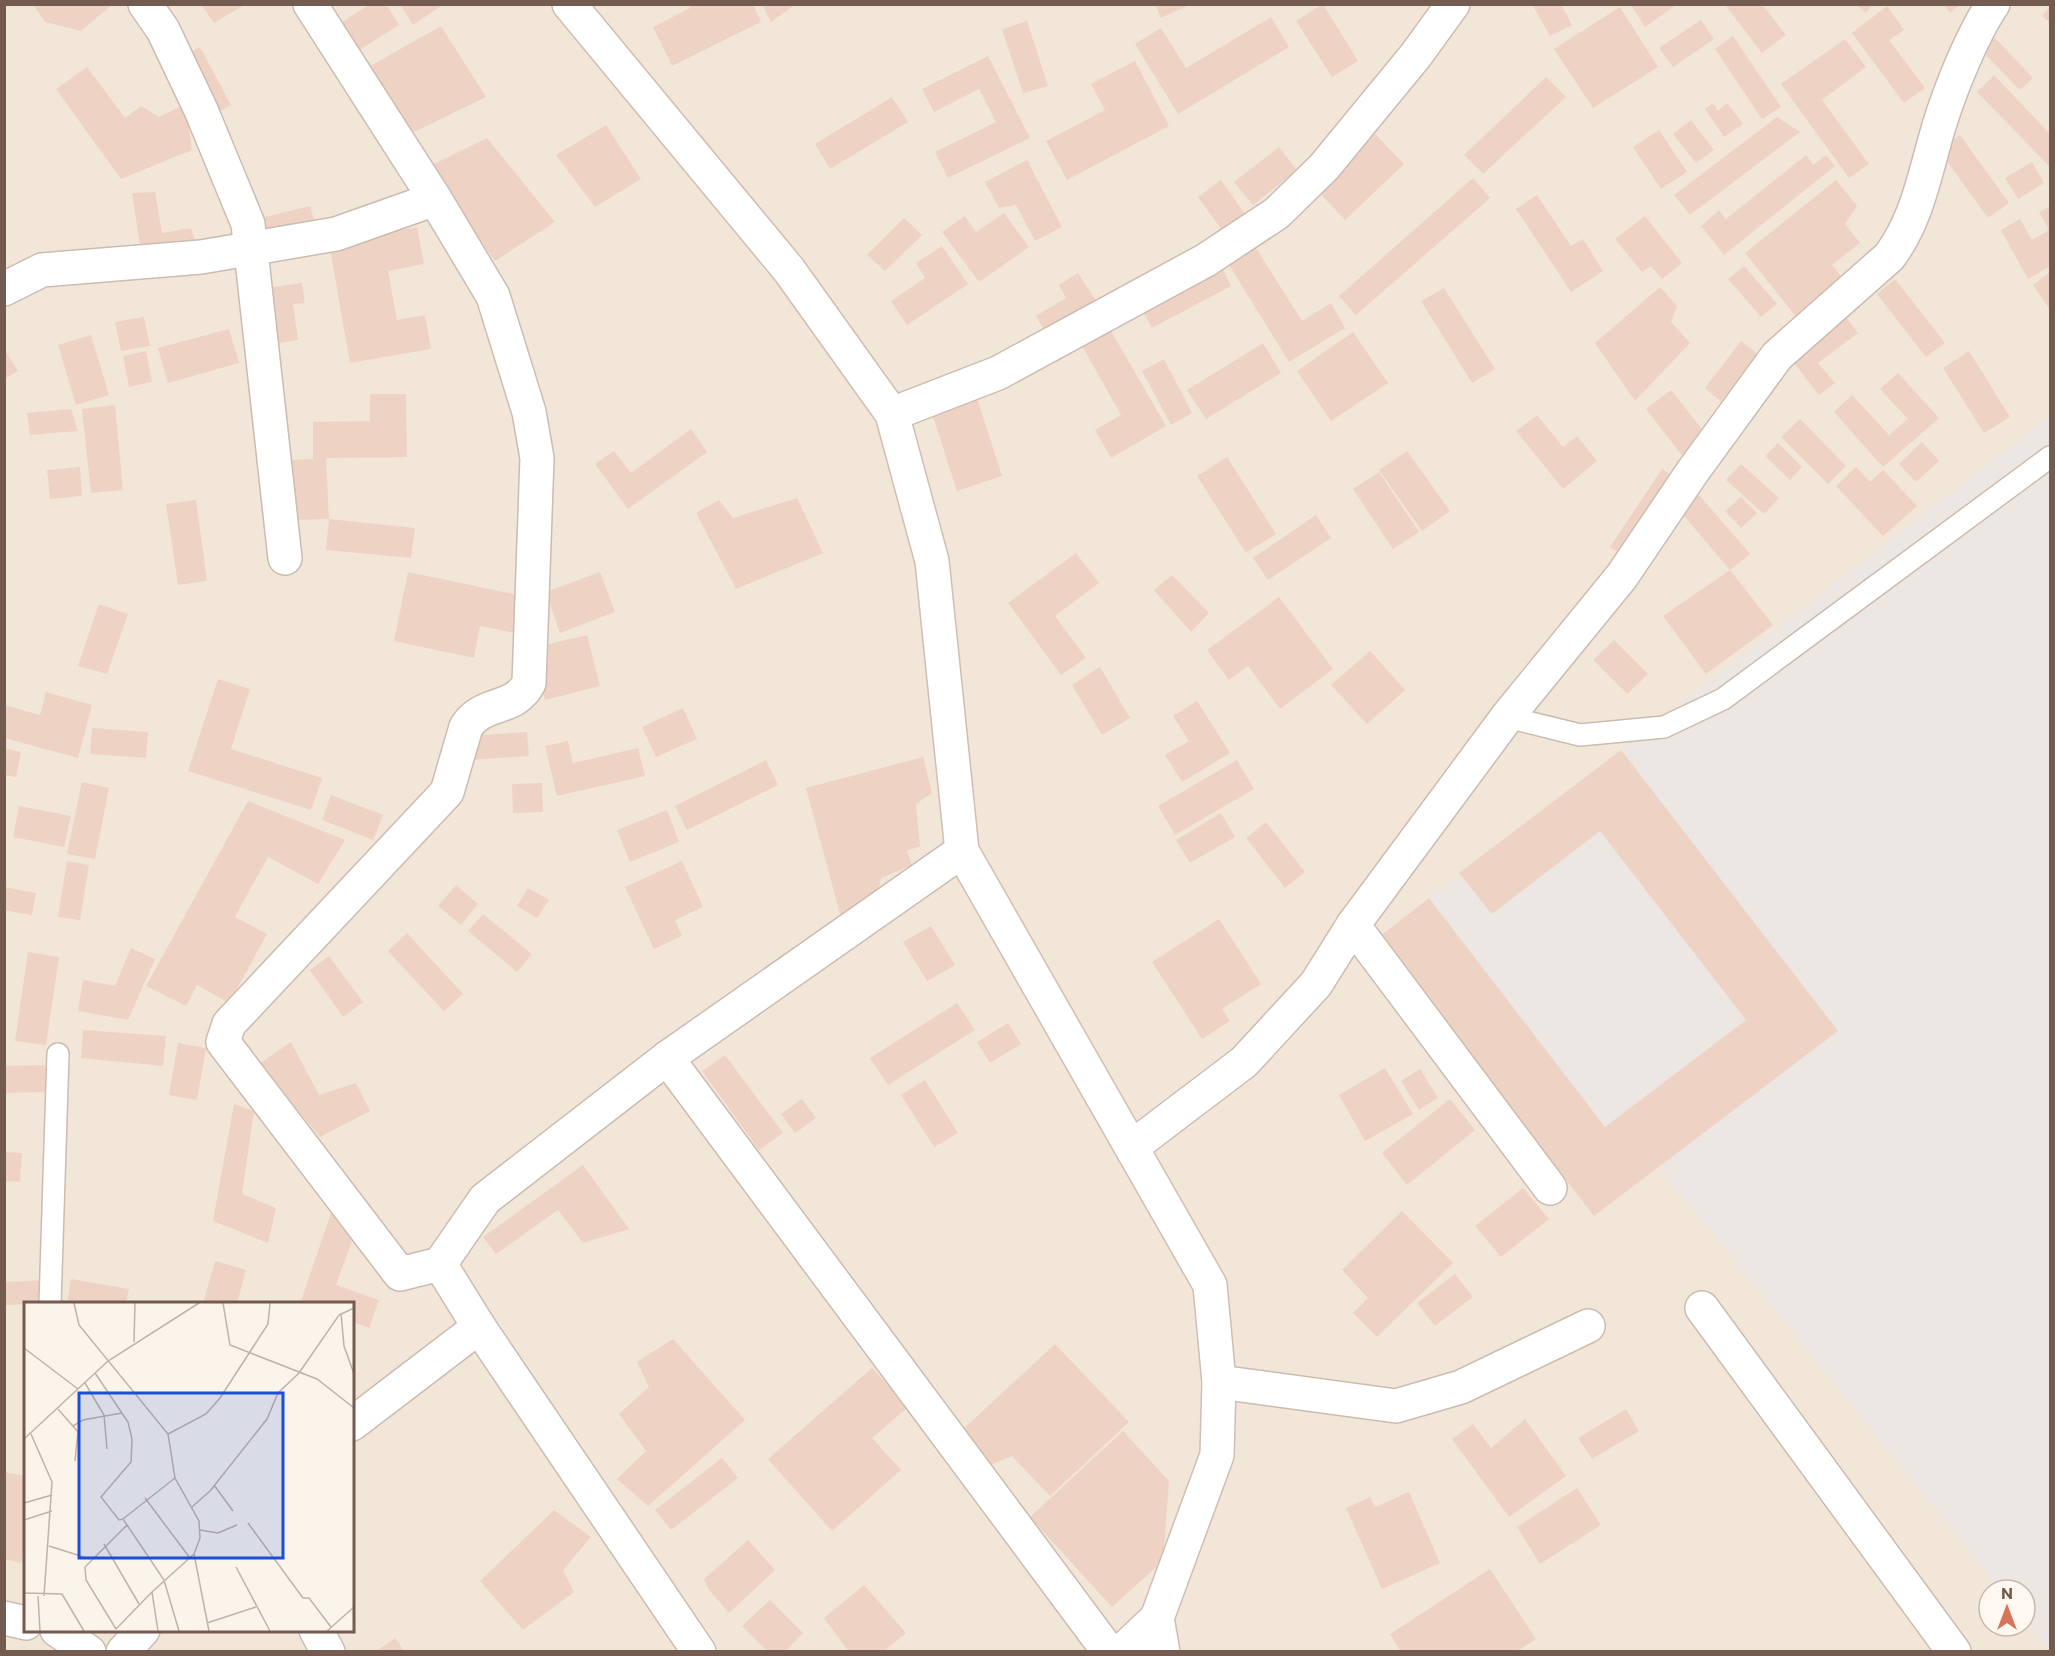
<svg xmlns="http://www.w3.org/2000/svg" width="2055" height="1656" font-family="Commissioner,sans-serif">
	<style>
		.residential { fill: #f2e6d9; fill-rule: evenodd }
		.industrial { fill: #ece7e2 }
		.building { fill: #eed3c4 }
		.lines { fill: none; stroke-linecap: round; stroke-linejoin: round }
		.lane-casing { stroke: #ccbcb0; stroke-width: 24 }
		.street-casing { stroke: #ccbcb0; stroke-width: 36 }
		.secondary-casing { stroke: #d1beb1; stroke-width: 36 }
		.lane { stroke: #fff; stroke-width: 21 }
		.street { stroke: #fff; stroke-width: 33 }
		.secondary { stroke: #fff; stroke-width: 33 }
		.inset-road { fill: none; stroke: #c1b2a7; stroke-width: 1.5 }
		.view { fill: #1d4ed8; fill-opacity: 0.15; stroke: #1d4ed8; stroke-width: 3 }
		.inset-edge { fill: none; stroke: #745b4f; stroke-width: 3 }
	</style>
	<rect width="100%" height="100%" fill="#fbf4ea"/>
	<path class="residential" d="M 5,5 L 2050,5 L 2050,1651 L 5,1652 ZM 26,1304 L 352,1304 L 352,1630 L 26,1630 ZM 1989,1590 L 2025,1590 L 2025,1626 L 1989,1626 Z"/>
	<path class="industrial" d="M 2050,416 L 2050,1651 L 2025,1620 L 2025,1590 L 2001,1590 L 1658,1165 L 1594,1216 L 1379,937 Z"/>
	<g class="building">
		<path d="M 33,4 L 113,4 L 81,31 L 45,22 Z"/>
		<path d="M 201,4 L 246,4 L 214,23 Z"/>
		<path d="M 370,4 L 386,4 L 399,25 L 350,56 L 333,28 Z"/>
		<path d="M 400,4 L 444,4 L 413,25 Z"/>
		<path d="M 688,4 L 753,4 L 761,22 L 672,66 L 653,27 L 690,8 Z"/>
		<path d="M 762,4 L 790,4 L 792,7 L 771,22 Z"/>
		<path d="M 1155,4 L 1191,4 L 1161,18 Z"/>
		<path d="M 1323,4 L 1358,61 L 1332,77 L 1296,21 Z"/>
		<path d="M 1532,4 L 1561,4 L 1572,25 L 1550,36 Z"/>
		<path d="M 1728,4 L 1762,4 L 1786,35 L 1762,53 L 1726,6 Z"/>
		<path d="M 1855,4 L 1873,4 L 1866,13 Z"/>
		<path d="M 1943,4 L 1961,4 L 1950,13 Z"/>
		<path d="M 1631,5 L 1676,5 L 1645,27 Z"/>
		<path d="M 1887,6 L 1904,30 L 1889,40 L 1925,88 L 1904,103 L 1852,33 Z"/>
		<path d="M 2050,6 L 2050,22 L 2042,16 Z"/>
		<path d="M 1620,7 L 1658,67 L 1593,108 L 1554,49 Z"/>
		<path d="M 1271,17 L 1289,47 L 1178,114 L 1135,44 L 1161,28 L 1186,68 Z"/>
		<path d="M 1701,20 L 1714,39 L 1673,67 L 1659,48 Z"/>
		<path d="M 1027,21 L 1048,86 L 1023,93 L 1002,29 Z"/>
		<path d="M 441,26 L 486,97 L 414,132 L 365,69 Z"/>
		<path d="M 1733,36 L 1781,107 L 1762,119 L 1715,49 Z"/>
		<path d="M 1994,37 L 2033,78 L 2020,90 L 1980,49 Z"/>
		<path d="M 1845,39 L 1866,67 L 1822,100 L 1869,164 L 1849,178 L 1781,84 Z"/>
		<path d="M 200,47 L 231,105 L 211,116 L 180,57 Z"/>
		<path d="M 988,56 L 1030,138 L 948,178 L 935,152 L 996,122 L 979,89 L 934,112 L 922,89 Z"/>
		<path d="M 1135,61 L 1169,126 L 1067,180 L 1046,141 L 1105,110 L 1091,84 Z"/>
		<path d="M 87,67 L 125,118 L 141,106 L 159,117 L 186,104 L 192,150 L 121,179 L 56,89 Z"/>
		<path d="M 1994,75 L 2050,134 L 2050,167 L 1977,92 Z"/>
		<path d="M 1546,77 L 1566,97 L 1483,174 L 1464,155 Z"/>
		<path d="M 892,97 L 908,122 L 830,169 L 815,144 Z"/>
		<path d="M 1713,103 L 1718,111 L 1727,103 L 1743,124 L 1724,137 L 1705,109 Z"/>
		<path d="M 1777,117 L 1800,132 L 1690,215 L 1674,195 Z"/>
		<path d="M 1691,120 L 1714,150 L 1696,163 L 1673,134 Z"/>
		<path d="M 606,125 L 641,179 L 595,207 L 556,155 Z"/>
		<path d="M 1659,130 L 1687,172 L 1661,189 L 1633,147 Z"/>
		<path d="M 1375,134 L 1404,164 L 1345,220 L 1316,189 Z"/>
		<path d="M 1960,135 L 2009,203 L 1988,218 L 1939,150 Z"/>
		<path d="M 487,138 L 555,222 L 495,261 L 428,167 Z"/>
		<path d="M 1279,147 L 1297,170 L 1253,205 L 1234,182 Z"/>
		<path d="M 1806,155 L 1813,165 L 1826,155 L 1835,166 L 1724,255 L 1701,226 L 1719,210 L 1726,219 Z"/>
		<path d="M 1027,160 L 1062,227 L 1035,241 L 1016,205 L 999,208 L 985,182 Z"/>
		<path d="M 2032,162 L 2044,183 L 2018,199 L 2005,178 Z"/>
		<path d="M 1473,178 L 1490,198 L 1356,315 L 1339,296 Z"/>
		<path d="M 1221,180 L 1247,217 L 1224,233 L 1198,197 Z"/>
		<path d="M 1836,180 L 1857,206 L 1845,224 L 1860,243 L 1832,265 L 1846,282 L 1798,319 L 1745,253 Z"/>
		<path d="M 155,192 L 162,233 L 191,228 L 199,253 L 141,252 L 132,193 Z"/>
		<path d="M 1537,195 L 1571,246 L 1583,239 L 1603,271 L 1571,292 L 1516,209 Z"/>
		<path d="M 310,206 L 316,227 L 258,242 L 253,220 Z"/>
		<path d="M 2050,206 L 2050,266 L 2028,279 L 2001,230 L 2020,219 L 2032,240 L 2049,230 L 2039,212 Z"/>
		<path d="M 1004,213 L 1029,247 L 979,282 L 942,232 L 965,216 L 976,232 Z"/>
		<path d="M 1645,216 L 1682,263 L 1662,279 L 1651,266 L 1642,272 L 1615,239 Z"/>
		<path d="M 904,218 L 922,235 L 885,271 L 867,255 Z"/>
		<path d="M 417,227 L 424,264 L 388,271 L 397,320 L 425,315 L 431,349 L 350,363 L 329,243 Z"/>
		<path d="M 1251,240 L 1302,321 L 1331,303 L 1345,328 L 1289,362 L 1224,257 Z"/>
		<path d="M 942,246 L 968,284 L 907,325 L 891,301 L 925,278 L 916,263 Z"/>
		<path d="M 1218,260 L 1231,286 L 1152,328 L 1138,302 Z"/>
		<path d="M 1744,266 L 1777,304 L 1761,317 L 1728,279 Z"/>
		<path d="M 2050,272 L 2050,310 L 2033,285 Z"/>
		<path d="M 1078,273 L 1098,304 L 1047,335 L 1036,316 L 1066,298 L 1059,285 Z"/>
		<path d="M 1895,279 L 1945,343 L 1926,357 L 1877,294 Z"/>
		<path d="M 302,283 L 305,303 L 293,304 L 298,340 L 272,344 L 265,288 Z"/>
		<path d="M 1660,287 L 1677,306 L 1671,322 L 1690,343 L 1635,401 L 1595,343 Z"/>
		<path d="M 1444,288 L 1495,369 L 1472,383 L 1421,301 Z"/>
		<path d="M 1845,316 L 1858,333 L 1818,363 L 1835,383 L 1819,395 L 1790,358 Z"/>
		<path d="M 144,317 L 150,346 L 121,351 L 115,322 Z"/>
		<path d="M 1104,319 L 1166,426 L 1111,458 L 1095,430 L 1121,415 L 1076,335 Z"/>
		<path d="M 229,329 L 239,363 L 168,383 L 158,348 Z"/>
		<path d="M 1353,332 L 1388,383 L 1331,421 L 1297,371 Z"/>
		<path d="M 91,335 L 109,395 L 76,405 L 58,345 Z"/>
		<path d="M 1741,341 L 1761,357 L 1724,404 L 1705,388 Z"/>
		<path d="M 1263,343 L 1281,373 L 1206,419 L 1187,390 Z"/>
		<path d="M 4,349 L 18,371 L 4,379 Z"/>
		<path d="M 146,351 L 152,382 L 129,387 L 123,356 Z"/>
		<path d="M 1969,351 L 2010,417 L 1984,433 L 1943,368 Z"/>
		<path d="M 1164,359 L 1192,413 L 1171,425 L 1142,371 Z"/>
		<path d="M 1898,373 L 1939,418 L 1883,467 L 1834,412 L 1852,395 L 1889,435 L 1908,419 L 1880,389 Z"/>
		<path d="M 1671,390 L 1709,438 L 1684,458 L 1646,409 Z"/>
		<path d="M 370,394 L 406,394 L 407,457 L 326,458 L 329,519 L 288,520 L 285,460 L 313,459 L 313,422 L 370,421 Z"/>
		<path d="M 976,395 L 1002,476 L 957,491 L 931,410 Z"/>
		<path d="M 115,405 L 123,490 L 91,493 L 82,409 Z"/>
		<path d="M 71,409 L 78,431 L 30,435 L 27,413 Z"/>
		<path d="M 1537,415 L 1563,447 L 1577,436 L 1597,461 L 1563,489 L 1516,431 Z"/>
		<path d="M 1800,419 L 1846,466 L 1828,484 L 1781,437 Z"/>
		<path d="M 691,429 L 707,452 L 628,509 L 595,464 L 614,451 L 631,473 Z"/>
		<path d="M 1922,442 L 1939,461 L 1916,482 L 1899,464 Z"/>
		<path d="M 1778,443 L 1802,467 L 1790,480 L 1765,456 Z"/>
		<path d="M 1407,451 L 1450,511 L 1422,531 L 1379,470 Z"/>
		<path d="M 1227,457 L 1276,534 L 1246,553 L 1197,476 Z"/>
		<path d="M 1741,464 L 1779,498 L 1764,514 L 1726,480 Z"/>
		<path d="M 80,467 L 82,496 L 50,499 L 47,470 Z"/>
		<path d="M 1856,467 L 1870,482 L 1883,470 L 1917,506 L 1883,536 L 1836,486 Z"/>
		<path d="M 1662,469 L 1677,479 L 1625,557 L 1610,547 Z"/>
		<path d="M 1379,472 L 1419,532 L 1393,549 L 1353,489 Z"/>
		<path d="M 1699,495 L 1750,554 L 1730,570 L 1680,511 Z"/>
		<path d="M 1741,497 L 1757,513 L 1741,528 L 1725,511 Z"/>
		<path d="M 797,498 L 823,553 L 736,589 L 696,513 L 719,500 L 733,518 Z"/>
		<path d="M 196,500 L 207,581 L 178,585 L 166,504 Z"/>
		<path d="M 1316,515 L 1331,538 L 1268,580 L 1253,558 Z"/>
		<path d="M 329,519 L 415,528 L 411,558 L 326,550 Z"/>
		<path d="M 1076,553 L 1099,583 L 1055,616 L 1086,658 L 1061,675 L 1008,603 Z"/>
		<path d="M 1730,570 L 1773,625 L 1706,674 L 1663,616 Z"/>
		<path d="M 408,572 L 523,596 L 515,633 L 480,626 L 474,658 L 394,641 Z"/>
		<path d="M 600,572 L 615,612 L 560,633 L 546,592 Z"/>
		<path d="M 1172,575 L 1209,613 L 1191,632 L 1154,590 Z"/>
		<path d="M 1279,597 L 1333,669 L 1280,709 L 1248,666 L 1229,680 L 1207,650 Z"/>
		<path d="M 99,604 L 128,614 L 107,674 L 78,666 Z"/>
		<path d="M 587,635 L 600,686 L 545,700 L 532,648 Z"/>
		<path d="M 1614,640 L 1648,674 L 1627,694 L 1593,660 Z"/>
		<path d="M 1370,651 L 1405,690 L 1367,724 L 1331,685 Z"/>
		<path d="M 1100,667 L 1130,718 L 1102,735 L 1072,685 Z"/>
		<path d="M 218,679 L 250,689 L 231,749 L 322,778 L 311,810 L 188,771 Z"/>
		<path d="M 46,692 L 92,705 L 78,758 L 4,738 L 4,705 L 40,715 Z"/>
		<path d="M 1197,701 L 1230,753 L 1182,782 L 1165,755 L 1189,741 L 1173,716 Z"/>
		<path d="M 683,708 L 697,739 L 656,757 L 642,727 Z"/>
		<path d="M 92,728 L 148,732 L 146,758 L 90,754 Z"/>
		<path d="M 527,732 L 529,756 L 469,760 L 467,736 Z"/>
		<path d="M 568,741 L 573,763 L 638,748 L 645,776 L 557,796 L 545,746 Z"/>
		<path d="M 4,748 L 21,752 L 16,777 L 4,775 Z"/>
		<path d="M 1621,750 L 1838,1031 L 1594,1216 L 1379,937 L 1429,898 L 1605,1127 L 1746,1020 L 1600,831 L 1492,914 L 1459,873 Z"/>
		<path d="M 923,757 L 932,793 L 916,804 L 920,846 L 907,851 L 912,865 L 881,878 L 875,905 L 840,914 L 806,788 Z"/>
		<path d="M 766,760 L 778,785 L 687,830 L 675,806 Z"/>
		<path d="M 1237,760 L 1254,789 L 1175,835 L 1158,806 Z"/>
		<path d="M 82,782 L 109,788 L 95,859 L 67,854 Z"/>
		<path d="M 542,783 L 543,812 L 513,813 L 512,784 Z"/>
		<path d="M 331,795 L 383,815 L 373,840 L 322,820 Z"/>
		<path d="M 248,801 L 345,840 L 318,884 L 268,857 L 235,917 L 267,934 L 229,1003 L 197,985 L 186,1006 L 146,986 Z"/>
		<path d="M 19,806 L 71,816 L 64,847 L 13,837 Z"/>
		<path d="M 667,810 L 679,842 L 630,862 L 617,830 Z"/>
		<path d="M 1221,813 L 1235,837 L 1190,863 L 1176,840 Z"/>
		<path d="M 1266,822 L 1305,872 L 1285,888 L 1246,838 Z"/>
		<path d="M 67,861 L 89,865 L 80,920 L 58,917 Z"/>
		<path d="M 682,861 L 703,907 L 675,920 L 682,936 L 654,949 L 625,887 Z"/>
		<path d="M 456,885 L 478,904 L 461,925 L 438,906 Z"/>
		<path d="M 4,887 L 36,893 L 32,915 L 4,910 Z"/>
		<path d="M 528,888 L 549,900 L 537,918 L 517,906 Z"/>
		<path d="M 483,914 L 532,954 L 517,972 L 468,931 Z"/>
		<path d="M 1219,919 L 1261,984 L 1222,1009 L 1230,1021 L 1202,1039 L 1152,962 Z"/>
		<path d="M 931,926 L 955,965 L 927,981 L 903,942 Z"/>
		<path d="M 407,933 L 463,994 L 444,1011 L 388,951 Z"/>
		<path d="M 131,948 L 155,959 L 128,1020 L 78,1011 L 83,980 L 115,986 Z"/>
		<path d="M 28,952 L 59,957 L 46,1045 L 15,1041 Z"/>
		<path d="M 329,956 L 363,1002 L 343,1017 L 310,970 Z"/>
		<path d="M 957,1003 L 975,1030 L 888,1085 L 870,1058 Z"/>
		<path d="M 1008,1023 L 1021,1044 L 990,1063 L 977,1042 Z"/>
		<path d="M 83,1030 L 166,1036 L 163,1066 L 81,1058 Z"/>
		<path d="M 291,1042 L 319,1095 L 356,1083 L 370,1111 L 320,1137 L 259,1064 Z"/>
		<path d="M 178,1043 L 206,1048 L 197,1100 L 169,1095 Z"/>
		<path d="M 725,1055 L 783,1133 L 759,1150 L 702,1071 Z"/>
		<path d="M 45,1065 L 46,1092 L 4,1093 L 4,1066 Z"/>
		<path d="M 1385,1068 L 1413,1114 L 1365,1141 L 1339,1095 Z"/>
		<path d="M 1420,1069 L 1438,1098 L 1419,1110 L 1401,1081 Z"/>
		<path d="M 925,1080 L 958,1133 L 934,1147 L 901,1095 Z"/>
		<path d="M 802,1099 L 816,1118 L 795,1133 L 781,1114 Z"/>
		<path d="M 1450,1099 L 1475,1130 L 1407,1185 L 1382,1153 Z"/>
		<path d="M 234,1104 L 254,1111 L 242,1194 L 276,1208 L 268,1243 L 213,1221 Z"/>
		<path d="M 4,1152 L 22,1153 L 20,1182 L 4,1181 Z"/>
		<path d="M 583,1165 L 629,1229 L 583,1243 L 558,1210 L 496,1254 L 483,1237 Z"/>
		<path d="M 1523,1188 L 1549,1219 L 1501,1257 L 1475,1226 Z"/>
		<path d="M 1402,1211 L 1453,1263 L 1377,1337 L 1353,1313 L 1368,1298 L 1342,1270 Z"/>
		<path d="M 331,1213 L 359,1222 L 336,1285 L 379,1300 L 369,1328 L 352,1322 L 352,1304 L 300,1304 Z"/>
		<path d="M 215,1261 L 246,1270 L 237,1304 L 203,1304 Z"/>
		<path d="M 1455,1274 L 1473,1297 L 1435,1326 L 1417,1303 Z"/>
		<path d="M 71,1279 L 129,1289 L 126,1304 L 67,1304 Z"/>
		<path d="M 46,1280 L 47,1304 L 4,1305 L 4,1282 Z"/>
		<path d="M 673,1339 L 745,1420 L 648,1506 L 617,1479 L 646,1451 L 619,1414 L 649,1387 L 637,1362 Z"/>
		<path d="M 1055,1344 L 1129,1422 L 1050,1496 L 1012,1456 L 988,1466 L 958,1434 Z"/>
		<path d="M 872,1368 L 908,1407 L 872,1438 L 901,1470 L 832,1531 L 768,1459 Z"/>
		<path d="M 1626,1409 L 1639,1431 L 1592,1459 L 1578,1438 Z"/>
		<path d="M 1525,1419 L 1566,1476 L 1509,1517 L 1452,1439 L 1473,1424 L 1491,1448 Z"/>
		<path d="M 1123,1431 L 1169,1481 L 1163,1561 L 1112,1607 L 1030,1517 Z"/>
		<path d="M 722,1458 L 738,1478 L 671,1530 L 655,1510 Z"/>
		<path d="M 4,1472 L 26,1476 L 26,1544 L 21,1563 L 4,1559 Z"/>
		<path d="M 1577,1488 L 1601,1525 L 1540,1564 L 1517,1527 Z"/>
		<path d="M 1409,1492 L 1440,1563 L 1382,1589 L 1346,1508 L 1370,1497 L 1375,1507 Z"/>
		<path d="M 554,1510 L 591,1537 L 563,1570 L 574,1592 L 523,1630 L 480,1581 Z"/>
		<path d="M 748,1540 L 775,1570 L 729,1613 L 709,1590 L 704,1579 Z"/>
		<path d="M 1490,1569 L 1536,1639 L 1516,1652 L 1401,1652 L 1390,1634 Z"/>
		<path d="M 864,1585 L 906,1633 L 883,1652 L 849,1652 L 824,1618 Z"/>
		<path d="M 770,1600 L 803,1633 L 785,1652 L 768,1652 L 742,1626 Z"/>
		<path d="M 395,1638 L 405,1652 L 375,1652 Z"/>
	</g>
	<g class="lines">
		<g class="lane-casing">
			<g id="lane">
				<path d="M 1507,717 L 1580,735 L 1664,727 L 1723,699 L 2050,457"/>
				<path d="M 50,1304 L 58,1054"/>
			</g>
		</g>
		<g class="street-casing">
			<g id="street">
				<path d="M 145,4 L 163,30 L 201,110 L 248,224 L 285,558"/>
				<path d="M 310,4 L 435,199 L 493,296 L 529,412 L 537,458 L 529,683 C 514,712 483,700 466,727 L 447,792 L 229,1024 L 223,1042 L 400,1274 L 440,1264 L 479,1327 L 699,1652"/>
				<path d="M 4,289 L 42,270 L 201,257 L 336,234 L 435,199"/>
				<path d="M 892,414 L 998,373 L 1206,260 L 1277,213 L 1324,167 L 1416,55 L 1453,4"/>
				<path d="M 1353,925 L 1550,1188"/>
				<path d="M 667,1058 L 1109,1652"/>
				<path d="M 1132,1147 L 1244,1062 L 1316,984 L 1353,925 L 1507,717 L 1622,576 L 1693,471 L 1777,356 L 1889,257 C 1918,219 1925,172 1939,126 C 1950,90 1972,35 1993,4"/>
				<path d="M 440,1264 L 485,1199 L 667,1058 L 962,851"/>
				<path d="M 1702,1308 L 1954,1652"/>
				<path d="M 1219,1382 L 1396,1406 L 1461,1387 L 1588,1326"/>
				<path d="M 352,1424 L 479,1327"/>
				<path d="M 4,1618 L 26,1623"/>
				<path d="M 57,1630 L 89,1652"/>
				<path d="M 316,1630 L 328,1652"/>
				<path d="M 123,1652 L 143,1630"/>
			</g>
		</g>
		<g class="secondary-casing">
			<g id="secondary">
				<path d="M 569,4 L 789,270 L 892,414 L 932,561 L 962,851 L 1210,1285 L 1219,1382 L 1217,1455 L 1157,1618 L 1163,1652"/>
				<path d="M 1121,1652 L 1157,1618"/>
			</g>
		</g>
		<use href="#lane" class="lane"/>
		<use href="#street" class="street"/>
		<use href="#secondary" class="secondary"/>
	</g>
	<g transform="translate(24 1302)">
		<rect width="330" height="330" fill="#fbf4ea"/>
		<path class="inset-road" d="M 50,1 L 55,23 L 144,132 L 151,176 L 175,219 L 176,236 L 170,252 L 185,329M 199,1 L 206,43 L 293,77 L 330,106M 317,11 L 320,44 L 330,72M 110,40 L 111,1M 0,46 L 54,87M 71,71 L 104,120 L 108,137 L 107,160 L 77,195 L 95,218 L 99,217 L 140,278 L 155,329M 61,81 L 80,113 L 83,147M 34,107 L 54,130 L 51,159M 49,124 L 59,118 L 98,111M 7,132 L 28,180 L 20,294M 144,132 L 182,112 L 196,96 L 244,22 L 246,1M 0,137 L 84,59 L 175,1M 190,183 L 209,209M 121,196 L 166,256M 0,201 L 28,193M 168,205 L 186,189 L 243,117 L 254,91 L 275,71 L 315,13 L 330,6M 99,217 L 151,176M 0,218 L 28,209M 224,221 L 279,296 L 285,296 L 307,325M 176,228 L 194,231 L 213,223M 80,242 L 115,302M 25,244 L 66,257M 212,265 L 246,329M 0,291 L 38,292 L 60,329M 14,294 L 16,329M 183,321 L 232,305M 92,327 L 62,278 L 61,265 L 103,223M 92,327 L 128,290M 134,329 L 128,290 L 170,252M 303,329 L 330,305"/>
		<path class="view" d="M 55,91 L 259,91 L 259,256 L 55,256 Z"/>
		<rect width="330" height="330" class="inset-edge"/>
	</g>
	<rect width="2055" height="1656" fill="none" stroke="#745b4f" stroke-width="12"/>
	<g transform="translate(2007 1608)"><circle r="28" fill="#fef8f0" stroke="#c7b9b0" stroke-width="1.5"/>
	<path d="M0-4.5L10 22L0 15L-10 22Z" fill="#d9735a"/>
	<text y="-9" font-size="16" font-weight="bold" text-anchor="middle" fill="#745b4f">N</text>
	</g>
</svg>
